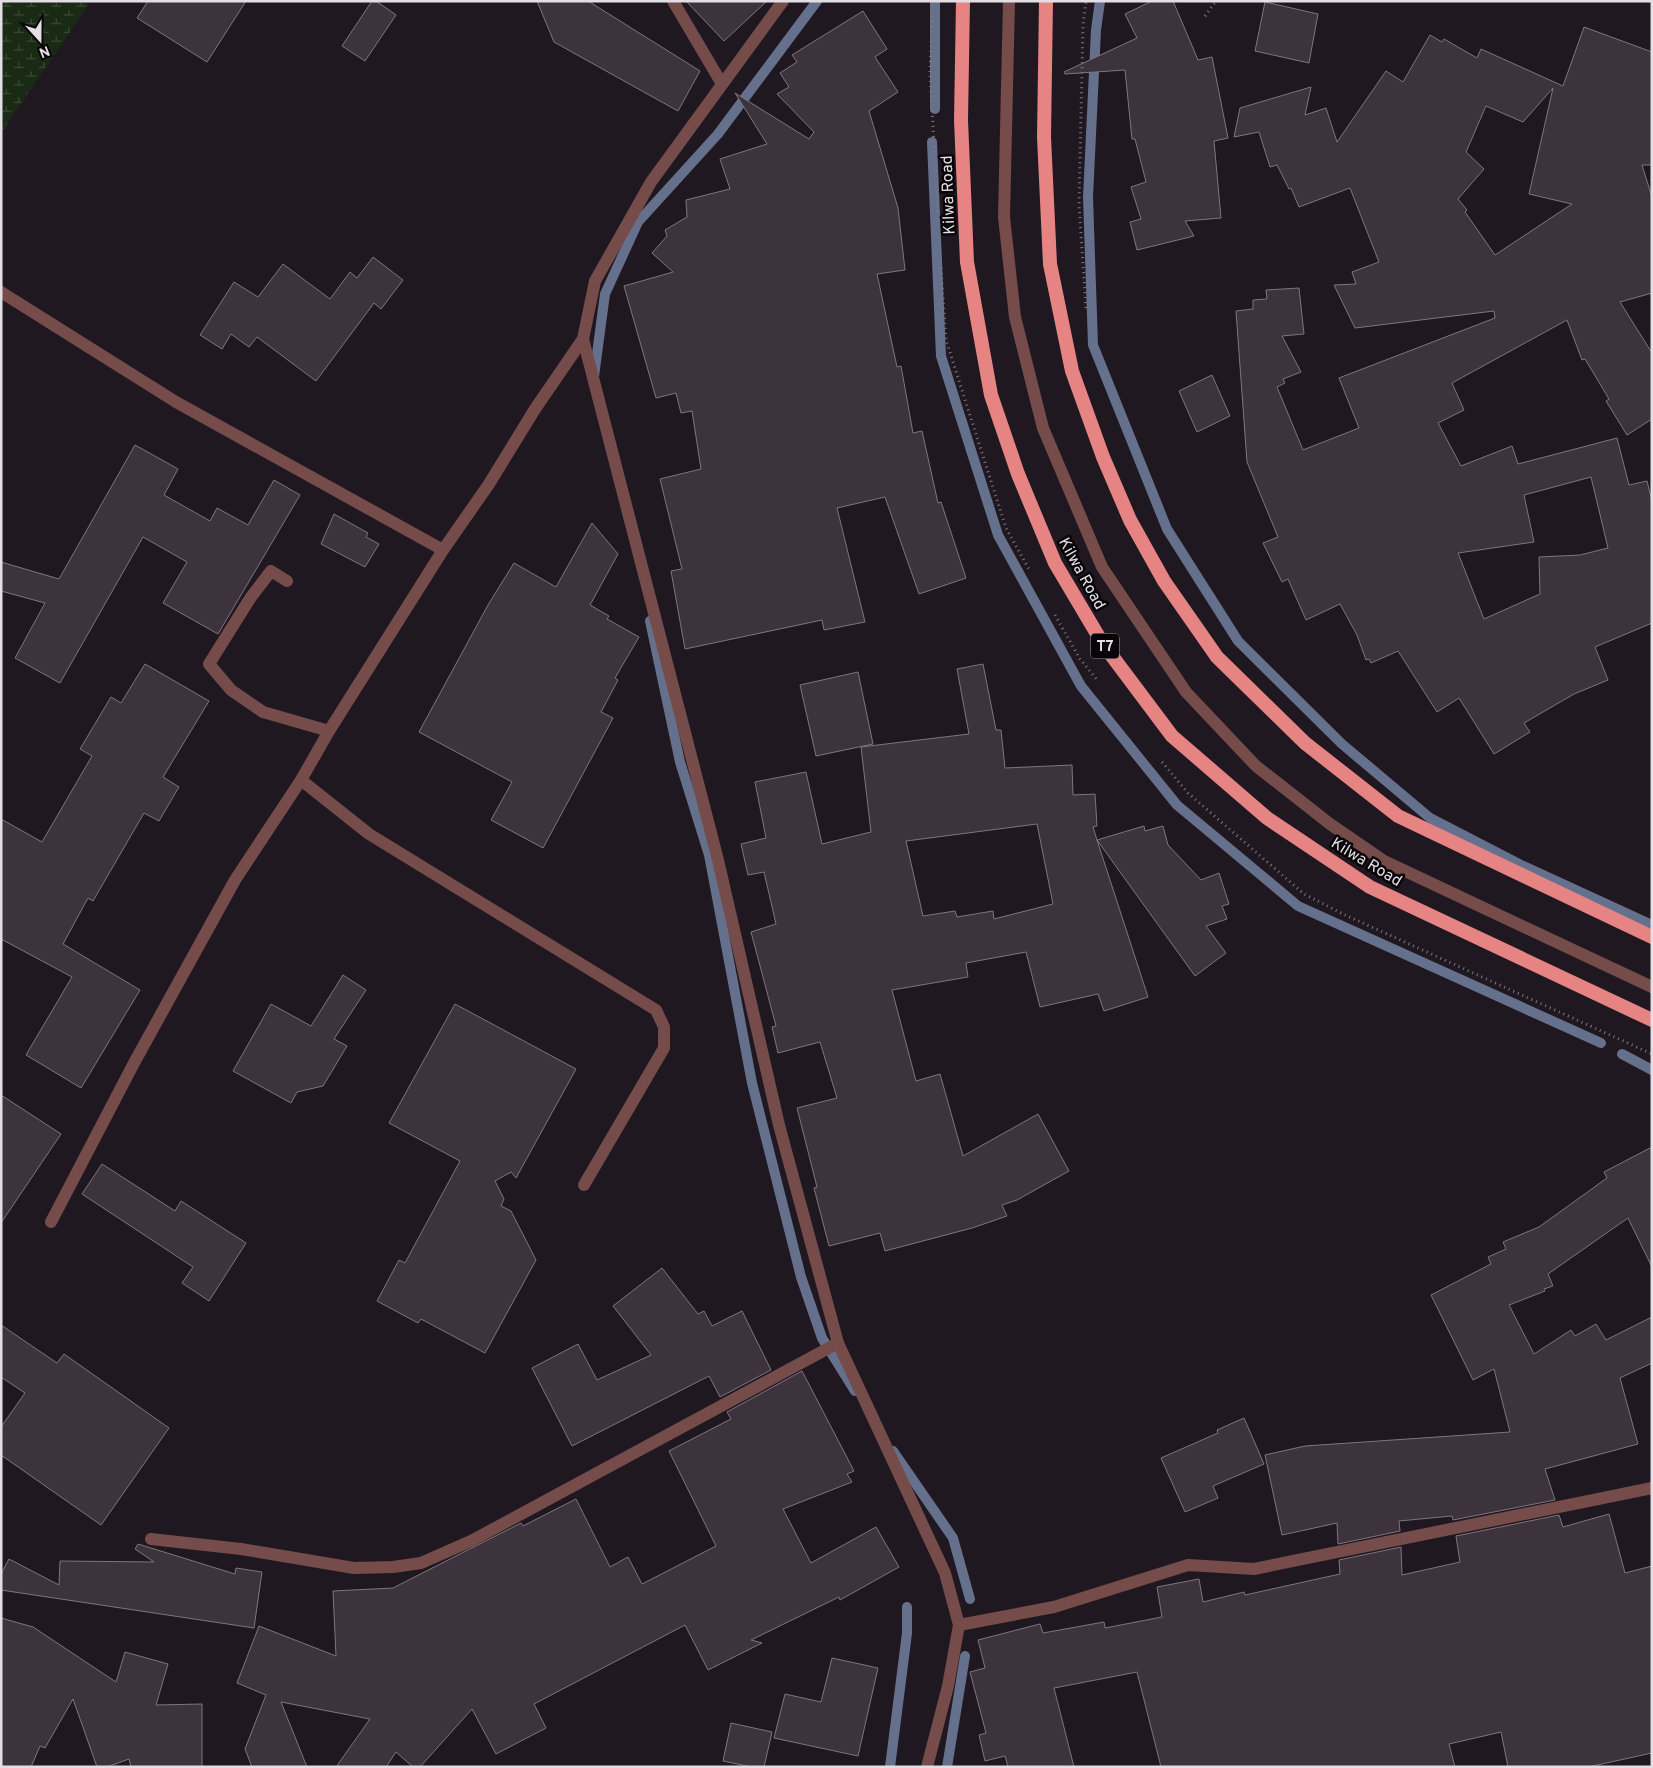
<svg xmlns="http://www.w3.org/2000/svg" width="1653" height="1768" font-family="Overpass,sans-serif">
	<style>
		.wetland { fill: url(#wetland-marsh) }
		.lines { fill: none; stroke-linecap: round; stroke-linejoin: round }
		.stream { stroke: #65708c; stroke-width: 10 }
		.building { fill: #3c333c; stroke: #7f757f; fill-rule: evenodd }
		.path { stroke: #7f787f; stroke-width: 3; stroke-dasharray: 1 4; stroke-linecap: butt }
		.service { stroke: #764c4b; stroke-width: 12 }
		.minor { stroke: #764c4b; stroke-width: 12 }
		.tertiary { stroke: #764c4b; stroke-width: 12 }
		.trunk { stroke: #e68484; stroke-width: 14 }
		.labels { text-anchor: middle; stroke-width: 5; stroke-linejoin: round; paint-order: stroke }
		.shield { fill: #080508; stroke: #a19da1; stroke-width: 1 }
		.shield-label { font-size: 15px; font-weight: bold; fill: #e3dee3 }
		.street-label { font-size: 16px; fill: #e3dee3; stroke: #080508 }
	</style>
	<defs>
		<pattern id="wetland-marsh" width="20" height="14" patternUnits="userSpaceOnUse" patternTransform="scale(1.25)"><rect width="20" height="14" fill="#192b14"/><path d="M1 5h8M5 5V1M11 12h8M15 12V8" fill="none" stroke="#3a4936"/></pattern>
	</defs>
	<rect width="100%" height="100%" fill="#201820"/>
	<path class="wetland" d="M 1,1 L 91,1 L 1,133 Z"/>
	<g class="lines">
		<g class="stream">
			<path d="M 1100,1 L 1096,30 L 1088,197 L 1093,345 L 1167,529 L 1238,641 L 1342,744 L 1430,818 L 1521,865 L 1652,925"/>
			<path d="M 935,109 L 935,1"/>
			<path d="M 932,142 L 941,356 L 998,535 L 1081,686 L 1177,805 L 1298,906 L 1601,1043"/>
			<path d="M 594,376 L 605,294 L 638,222 L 718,134 L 817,1"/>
			<path d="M 650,621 L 680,762 L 709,855 L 752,1083 L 801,1277 L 822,1338 L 855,1391"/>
			<path d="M 1622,1054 L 1652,1070"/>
			<path d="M 893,1451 L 953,1538 L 970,1599"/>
			<path d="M 890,1767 L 907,1633 L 907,1607"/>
			<path d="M 947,1767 L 965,1656"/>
		</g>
	</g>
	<g class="building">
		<path d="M 148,1 L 246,1 L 207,62 L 137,18 Z"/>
		<path d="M 372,1 L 376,1 L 396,15 L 365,61 L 342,46 Z"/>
		<path d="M 537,1 L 588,1 L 700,71 L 678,111 L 554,42 Z"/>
		<path d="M 686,1 L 767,1 L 724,41 Z"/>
		<path d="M 1152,1 L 1173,1 L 1198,60 L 1212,57 L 1228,138 L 1214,141 L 1221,218 L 1185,221 L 1194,236 L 1137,250 L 1130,222 L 1141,219 L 1131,187 L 1146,182 L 1135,139 L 1132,139 L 1125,70 L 1065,74 L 1064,72 L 1137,38 L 1125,14 Z"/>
		<path d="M 1265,2 L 1318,14 L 1309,63 L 1255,51 Z"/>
		<path d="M 863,11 L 887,49 L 875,57 L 898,92 L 869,111 L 898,208 L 905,270 L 877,274 L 897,367 L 901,366 L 913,433 L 922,431 L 938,503 L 941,502 L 966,578 L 919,594 L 885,497 L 837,508 L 865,622 L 824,630 L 822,620 L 685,649 L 671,571 L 682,569 L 660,479 L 701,469 L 692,411 L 681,413 L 676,393 L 656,398 L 624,286 L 673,272 L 652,253 L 667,236 L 665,230 L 687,217 L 686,200 L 730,189 L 720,159 L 767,144 L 735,93 L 809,139 L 814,132 L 777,94 L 789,87 L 780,73 L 797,62 L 792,55 Z"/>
		<path d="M 1584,27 L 1652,52 L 1652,165 L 1642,165 L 1652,197 L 1652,293 L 1620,302 L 1652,353 L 1652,419 L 1627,435 L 1606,401 L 1609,399 L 1585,359 L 1582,360 L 1567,320 L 1452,383 L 1464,410 L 1438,423 L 1461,466 L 1512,446 L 1518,464 L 1617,438 L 1629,485 L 1647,481 L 1652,501 L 1652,623 L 1595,647 L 1608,680 L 1574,694 L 1524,723 L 1530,732 L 1494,754 L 1459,698 L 1437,712 L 1398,651 L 1371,663 L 1369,659 L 1366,660 L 1357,635 L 1340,604 L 1306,620 L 1288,579 L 1282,582 L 1263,543 L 1278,537 L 1247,462 L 1236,311 L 1253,309 L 1253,300 L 1267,299 L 1266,290 L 1299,288 L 1304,334 L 1282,336 L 1301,372 L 1283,379 L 1285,383 L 1277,387 L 1303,450 L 1359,428 L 1339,378 L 1495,318 L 1494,311 L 1355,328 L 1334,285 L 1356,284 L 1352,272 L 1379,262 L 1350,188 L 1299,207 L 1291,188 L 1289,189 L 1277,165 L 1270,167 L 1259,132 L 1234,137 L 1240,108 L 1311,87 L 1305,115 L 1326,108 L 1337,142 L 1386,71 L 1403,82 L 1430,35 L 1442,42 L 1444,39 L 1477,58 L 1481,49 L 1563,86 ZM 1553,88 L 1529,194 L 1572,204 L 1495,255 L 1465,212 L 1467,210 L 1458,199 L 1484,169 L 1466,152 L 1486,106 L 1523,122 ZM 1591,477 L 1608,548 L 1580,555 L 1539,557 L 1540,594 L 1484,619 L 1458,553 L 1534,542 L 1524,495 Z"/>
		<path d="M 373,257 L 403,280 L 381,309 L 374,303 L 316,381 L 257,337 L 249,347 L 231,334 L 222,349 L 200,335 L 234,282 L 258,297 L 283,264 L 330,299 L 350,272 L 357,278 Z"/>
		<path d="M 1212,375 L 1230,416 L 1197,432 L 1179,391 Z"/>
		<path d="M 135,445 L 178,469 L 164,495 L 210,521 L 217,508 L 248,525 L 274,480 L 300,495 L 218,634 L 163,603 L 187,562 L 143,537 L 60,683 L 15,658 L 45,603 L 1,591 L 1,562 L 59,579 Z"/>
		<path d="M 334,514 L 368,533 L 366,537 L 379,544 L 365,567 L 321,544 Z"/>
		<path d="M 592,523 L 618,554 L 590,605 L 609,616 L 607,619 L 639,637 L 615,678 L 618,680 L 601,712 L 613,718 L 543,848 L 491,820 L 512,782 L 419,732 L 488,605 L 514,563 L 556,587 Z"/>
		<path d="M 145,664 L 209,701 L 163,777 L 179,787 L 159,821 L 144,813 L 93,901 L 88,898 L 63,944 L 140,990 L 81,1088 L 26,1055 L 72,977 L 1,939 L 1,819 L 42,842 L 92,756 L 80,749 L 111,697 L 121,703 Z"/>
		<path d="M 983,664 L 996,730 L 1001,730 L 1005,768 L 1072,765 L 1073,795 L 1095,794 L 1097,826 L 1093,827 L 1097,840 L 1144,826 L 1145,831 L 1163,826 L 1168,845 L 1201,880 L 1219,873 L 1229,904 L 1222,906 L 1227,919 L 1206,926 L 1226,953 L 1195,976 L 1097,840 L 1148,997 L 1104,1011 L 1098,994 L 1040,1007 L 1026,952 L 966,963 L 968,977 L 892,990 L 916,1081 L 940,1074 L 963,1156 L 1038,1114 L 1069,1171 L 1017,1200 L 1002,1205 L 1007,1216 L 972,1228 L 885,1251 L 880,1233 L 829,1246 L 814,1188 L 817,1187 L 797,1108 L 837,1098 L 820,1042 L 778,1053 L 772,1027 L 776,1026 L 751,932 L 776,924 L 764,872 L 748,875 L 741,844 L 766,838 L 755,782 L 806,772 L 822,844 L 871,832 L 861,747 L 969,734 L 957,669 ZM 1037,824 L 1053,904 L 994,919 L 993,911 L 957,917 L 955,911 L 923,916 L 906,841 Z"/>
		<path d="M 858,672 L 873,744 L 816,756 L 800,685 Z"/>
		<path d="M 343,975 L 366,990 L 334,1039 L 347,1046 L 323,1086 L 297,1092 L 291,1103 L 233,1071 L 271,1004 L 311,1026 Z"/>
		<path d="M 455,1004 L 576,1069 L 516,1178 L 511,1172 L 495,1181 L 504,1199 L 501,1206 L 511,1211 L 536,1260 L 485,1353 L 421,1319 L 418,1323 L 377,1301 L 399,1260 L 405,1263 L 460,1161 L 389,1123 Z"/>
		<path d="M 1,1095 L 61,1134 L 1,1223 Z"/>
		<path d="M 1652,1147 L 1652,1267 L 1628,1218 L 1548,1274 L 1553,1286 L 1544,1289 L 1545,1291 L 1509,1305 L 1534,1354 L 1571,1330 L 1575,1336 L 1596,1324 L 1606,1340 L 1652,1317 L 1652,1363 L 1620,1378 L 1638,1444 L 1545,1469 L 1555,1500 L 1453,1520 L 1452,1516 L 1399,1521 L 1400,1531 L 1338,1544 L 1337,1523 L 1282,1535 L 1265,1455 L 1305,1446 L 1510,1432 L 1494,1369 L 1473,1380 L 1431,1295 L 1491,1264 L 1488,1257 L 1506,1249 L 1503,1242 L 1539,1227 L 1607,1178 L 1604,1172 Z"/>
		<path d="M 102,1164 L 175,1211 L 181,1201 L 246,1243 L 209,1301 L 182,1283 L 193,1267 L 82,1194 Z"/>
		<path d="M 662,1268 L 698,1314 L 704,1311 L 712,1326 L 742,1311 L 771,1370 L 720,1397 L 709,1376 L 572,1446 L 532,1368 L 578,1344 L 597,1380 L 651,1355 L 613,1306 Z"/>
		<path d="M 1,1325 L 57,1363 L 64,1354 L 169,1428 L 101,1525 L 1,1455 L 1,1427 L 25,1393 L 1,1377 Z"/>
		<path d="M 802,1371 L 854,1471 L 847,1474 L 852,1482 L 783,1509 L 811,1563 L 876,1527 L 899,1567 L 840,1600 L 839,1597 L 751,1640 L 762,1643 L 708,1670 L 685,1625 L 534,1704 L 546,1728 L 496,1754 L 472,1709 L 420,1767 L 413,1767 L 396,1752 L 386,1767 L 336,1767 L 370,1719 L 281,1702 L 307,1767 L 252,1767 L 245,1749 L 266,1695 L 237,1683 L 259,1626 L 336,1656 L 333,1591 L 393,1588 L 521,1523 L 523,1526 L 576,1499 L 610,1567 L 628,1557 L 642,1584 L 716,1546 L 669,1451 L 731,1419 L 727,1412 Z"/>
		<path d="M 1244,1418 L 1264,1464 L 1213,1486 L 1218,1498 L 1185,1512 L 1161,1458 L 1218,1433 L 1217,1430 Z"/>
		<path d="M 1609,1514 L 1625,1573 L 1652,1566 L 1652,1753 L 1588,1767 L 1508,1767 L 1501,1732 L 1449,1744 L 1455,1767 L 1161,1767 L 1137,1672 L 1054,1688 L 1074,1767 L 1008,1767 L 1005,1756 L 985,1761 L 979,1735 L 986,1733 L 970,1672 L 985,1668 L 978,1640 L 1040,1624 L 1043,1633 L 1104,1622 L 1105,1628 L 1162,1617 L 1157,1587 L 1199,1579 L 1203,1602 L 1244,1592 L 1245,1595 L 1340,1574 L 1339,1560 L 1401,1547 L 1402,1575 L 1460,1562 L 1456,1536 L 1559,1515 L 1563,1527 Z"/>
		<path d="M 138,1544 L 235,1574 L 236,1568 L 262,1572 L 254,1628 L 1,1590 L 1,1574 L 9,1559 L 59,1585 L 60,1561 L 154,1562 L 135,1549 Z"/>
		<path d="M 1,1618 L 33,1627 L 116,1682 L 125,1652 L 168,1664 L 156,1705 L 202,1704 L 202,1767 L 131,1767 L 129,1759 L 107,1767 L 97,1767 L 73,1699 L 45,1748 L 40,1746 L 31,1767 L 1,1767 Z"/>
		<path d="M 832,1658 L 878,1668 L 858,1756 L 774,1738 L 785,1694 L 821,1702 Z"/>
		<path d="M 731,1723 L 772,1732 L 764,1767 L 752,1767 L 723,1761 Z"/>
	</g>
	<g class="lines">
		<g class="path">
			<path d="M 933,1 L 930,73 L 938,214"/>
			<path d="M 1205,16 L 1216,1"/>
			<path d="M 941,268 L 946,340 L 1006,528 L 1030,571"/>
			<path d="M 1086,308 L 1079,205 L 1083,25 L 1086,1"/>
			<path d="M 1055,615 L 1080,659 L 1098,681"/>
			<path d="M 1162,762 L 1188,793 L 1304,894 L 1343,914 L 1652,1054"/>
		</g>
		<g class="service">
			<path d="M 1009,1 L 1004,217 L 1015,317 L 1043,428 L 1102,567 L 1186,692 L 1256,766 L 1330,824 L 1384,861 L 1652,987"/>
			<path d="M 1,292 L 176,402 L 443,550"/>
			<path d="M 287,581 L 271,571 L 251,597 L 209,664 L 231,690 L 263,712 L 329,731"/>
			<path d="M 301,780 L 369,834 L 656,1010 L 664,1027 L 664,1048 L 584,1185"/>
			<path d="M 51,1222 L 134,1063 L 235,880 L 301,780 L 329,731 L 443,550 L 489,484 L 535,409 L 583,339"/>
		</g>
		<g class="minor">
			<path d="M 673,1 L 722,84"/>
			<path d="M 151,1539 L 241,1549 L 354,1568 L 393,1567 L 421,1563 L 471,1541 L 838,1343"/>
			<path d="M 959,1625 L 1054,1607 L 1188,1565 L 1254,1569 L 1652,1488"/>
		</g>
		<path class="tertiary" d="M 783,1 L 651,182 L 595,281 L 583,339 L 718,860 L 779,1125 L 838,1343 L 945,1573 L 959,1625 L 948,1686 L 927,1767"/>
		<g class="trunk">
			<path d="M 963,1 L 961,120 L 967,262 L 991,395 L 1018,474 L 1055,563 L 1103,644 L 1172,736 L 1267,818 L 1370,887 L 1652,1020"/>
			<path d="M 1046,1 L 1044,137 L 1050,264 L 1072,371 L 1103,457 L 1130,520 L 1164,581 L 1217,657 L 1305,743 L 1398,816 L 1652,937"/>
		</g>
	</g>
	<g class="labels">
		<rect class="shield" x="1091" y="633.5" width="28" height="25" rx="4"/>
		<g class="shield-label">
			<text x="1105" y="651">T7</text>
		</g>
		<g class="street-label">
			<text transform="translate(947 195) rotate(-92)" y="6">Kilwa Road</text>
			<text transform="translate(1083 573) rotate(61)" y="6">Kilwa Road</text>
			<text transform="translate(1367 861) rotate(31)" y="6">Kilwa Road</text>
		</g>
	</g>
	<rect width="1653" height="1768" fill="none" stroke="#e3dee3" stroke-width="5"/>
	<g transform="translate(40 40) rotate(159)" stroke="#080508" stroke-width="4" paint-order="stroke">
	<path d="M0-4L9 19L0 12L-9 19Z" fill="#e3dee3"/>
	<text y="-8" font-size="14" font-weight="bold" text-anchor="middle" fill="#e3dee3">N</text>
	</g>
</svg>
